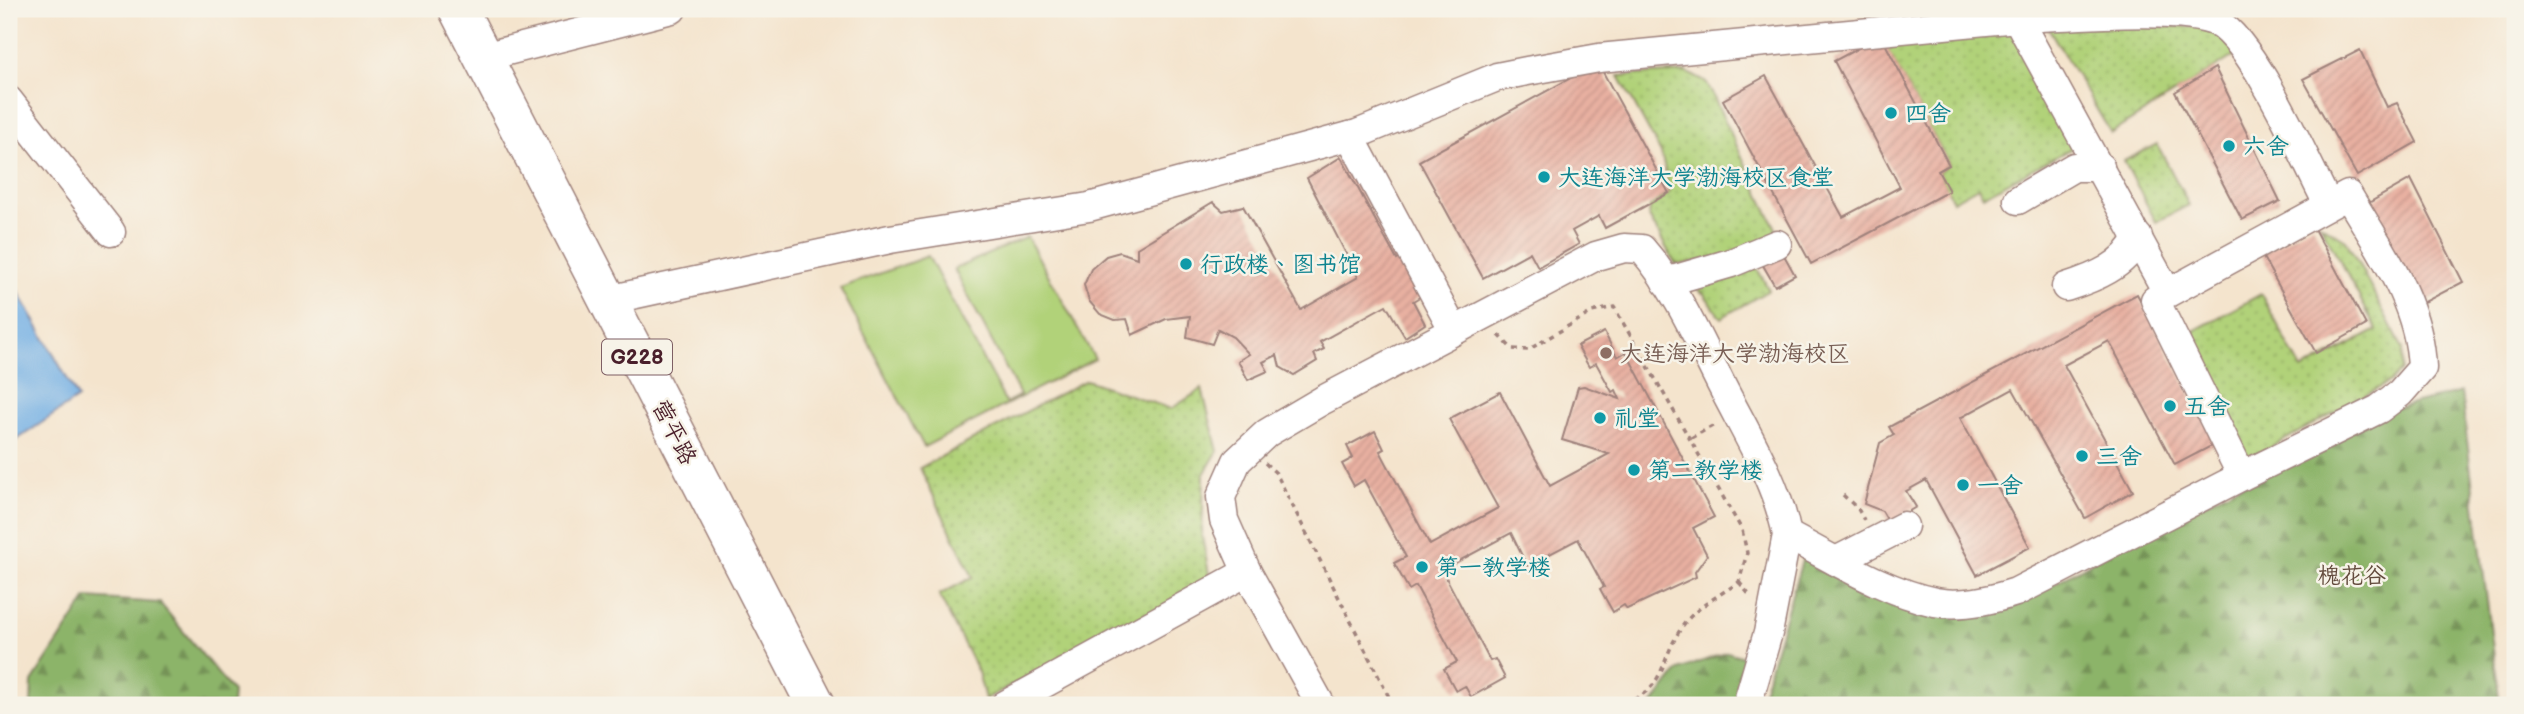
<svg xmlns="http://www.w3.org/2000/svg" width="2524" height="714" font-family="'Balsamiq Sans','LXGW WenKai TC',sans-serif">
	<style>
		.grass { fill: url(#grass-dots); stroke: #7e7852; stroke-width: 2 }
		.forest { fill: url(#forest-firs); stroke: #6b6a4a; stroke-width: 2 }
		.pitch { fill: #b1d279; stroke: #7e7852; stroke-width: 2 }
		.water { fill: #72afe4; stroke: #5e6788; stroke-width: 2 }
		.building { fill: url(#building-hatch) }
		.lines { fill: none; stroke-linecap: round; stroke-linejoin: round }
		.minor-casing { stroke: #9f827c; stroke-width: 31 }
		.highway-casing { stroke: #9f827c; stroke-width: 41 }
		.path { stroke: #9f827c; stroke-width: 3.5; stroke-dasharray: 5 5; stroke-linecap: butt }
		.minor { stroke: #fff; stroke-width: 28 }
		.highway { stroke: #fff; stroke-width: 38 }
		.culture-dot { fill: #0f9aa8; stroke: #f7f3e8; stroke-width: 2.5 }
		.education-dot { fill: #8d6e63; stroke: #f7f3e8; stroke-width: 2.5 }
		.labels { text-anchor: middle; stroke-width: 5; stroke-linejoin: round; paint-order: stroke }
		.shield { fill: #f7f3e8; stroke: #7e5f64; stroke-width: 2 }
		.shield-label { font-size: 21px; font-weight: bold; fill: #4a1f2b }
		.culture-label { font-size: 23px; fill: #0d838f; stroke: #f7f3e8; text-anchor: start }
		.education-label { font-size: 23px; fill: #785e54; stroke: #f7f3e8; text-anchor: start }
		.street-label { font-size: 23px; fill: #4a1f2b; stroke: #f7f3e8 }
		.park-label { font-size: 23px; fill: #644c3e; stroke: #f7f3e8 }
	</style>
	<defs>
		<pattern id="grass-dots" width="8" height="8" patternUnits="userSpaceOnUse" patternTransform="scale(1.75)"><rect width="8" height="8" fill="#b1d279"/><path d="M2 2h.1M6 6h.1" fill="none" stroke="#9ab469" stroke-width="1.8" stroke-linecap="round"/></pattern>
		<pattern id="forest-firs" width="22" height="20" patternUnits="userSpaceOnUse" patternTransform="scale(1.75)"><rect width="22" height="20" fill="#8cb469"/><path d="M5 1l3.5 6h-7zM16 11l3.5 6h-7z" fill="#749257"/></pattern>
		<pattern id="building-hatch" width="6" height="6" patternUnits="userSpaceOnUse" patternTransform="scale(1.75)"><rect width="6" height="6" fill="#e8b0a1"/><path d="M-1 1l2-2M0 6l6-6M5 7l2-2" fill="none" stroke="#c8978b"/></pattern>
	</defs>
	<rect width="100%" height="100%" fill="#f7f3e8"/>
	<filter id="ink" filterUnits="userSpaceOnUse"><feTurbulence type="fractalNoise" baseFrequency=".0143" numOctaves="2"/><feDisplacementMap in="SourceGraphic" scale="14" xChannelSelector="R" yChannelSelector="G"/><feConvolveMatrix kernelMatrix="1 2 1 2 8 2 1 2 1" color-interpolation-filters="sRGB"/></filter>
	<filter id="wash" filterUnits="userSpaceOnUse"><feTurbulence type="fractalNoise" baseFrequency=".00686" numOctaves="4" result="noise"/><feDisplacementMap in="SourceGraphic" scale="28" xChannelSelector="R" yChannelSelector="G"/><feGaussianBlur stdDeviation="1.57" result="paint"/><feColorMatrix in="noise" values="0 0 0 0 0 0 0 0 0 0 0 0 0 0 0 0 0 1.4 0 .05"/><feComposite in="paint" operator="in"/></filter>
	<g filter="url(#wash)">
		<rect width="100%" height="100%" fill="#f4e4cd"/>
		<g class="grass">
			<path d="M 2004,25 L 2019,36 L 2081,143 L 1983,196 L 1978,187 L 1953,201 L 1938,171 L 1949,165 L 1887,49 L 1905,40 Z"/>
			<path d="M 2054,25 L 2210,27 L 2240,52 L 2111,133 L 2049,29 Z"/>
			<path d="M 1686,72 L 1707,83 L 1778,233 L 1736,255 L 1676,265 L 1649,217 L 1650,207 L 1670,192 L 1661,153 L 1619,76 Z"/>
			<path d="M 2157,144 L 2189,205 L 2156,222 L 2124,161 Z"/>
			<path d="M 2320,224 L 2346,240 L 2403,349 L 2402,370 L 2390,382 L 2248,460 L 2181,338 L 2261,294 L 2302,370 L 2377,330 Z"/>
			<path d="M 1753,261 L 1769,290 L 1721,318 L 1704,294 L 1691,284 Z"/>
			<path d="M 1086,380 L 1171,409 L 1202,389 L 1218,451 L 1204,474 L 1202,536 L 1211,585 L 985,699 L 978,672 L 939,595 L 973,577 L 920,468 Z"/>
		</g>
		<g class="forest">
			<path d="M 2461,392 L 2500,705 L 1759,705 L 1804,554 L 1953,615 L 2010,609 L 2130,540 L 2393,409 Z"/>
			<path d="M 87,598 L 160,603 L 233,692 L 232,705 L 31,705 L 32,682 Z"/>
			<path d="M 1727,652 L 1747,658 L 1735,705 L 1652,705 L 1679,670 Z"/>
		</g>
		<path class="pitch" d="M 1027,237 L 1095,359 L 924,447 L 840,288 L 928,256 L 1006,403 L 1020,395 L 954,269 Z"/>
		<path class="water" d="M 9,275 L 78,398 L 9,445 Z"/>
		<g id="blocks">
			<g class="building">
				<path d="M 1881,36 L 1949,165 L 1938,171 L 1949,191 L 1811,264 L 1723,100 L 1766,76 L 1843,217 L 1900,187 L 1834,61 Z"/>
				<path d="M 2360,50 L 2387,107 L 2397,103 L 2417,142 L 2357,176 L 2303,79 Z"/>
				<path d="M 1598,63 L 1669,193 L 1605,228 L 1599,216 L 1572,231 L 1579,244 L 1538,267 L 1530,252 L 1483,278 L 1419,161 Z"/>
				<path d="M 2215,68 L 2280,201 L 2242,220 L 2175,92 Z"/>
				<path d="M 1341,157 L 1397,260 L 1402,257 L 1423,295 L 1413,301 L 1425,324 L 1405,337 L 1386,305 L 1320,342 L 1324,349 L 1314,354 L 1317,361 L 1294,375 L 1280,367 L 1277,355 L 1263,362 L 1268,371 L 1248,380 L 1238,361 L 1249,354 L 1233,337 L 1218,329 L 1212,344 L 1187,337 L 1190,316 L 1166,319 L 1132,335 L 1127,319 L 1115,320 L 1100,314 L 1089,301 L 1084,285 L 1091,269 L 1106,256 L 1120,252 L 1137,258 L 1137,248 L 1213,202 L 1223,211 L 1243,206 L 1301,310 L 1358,277 L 1307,178 Z"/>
				<path d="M 2411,179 L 2463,282 L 2419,305 L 2367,204 Z"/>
				<path d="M 2312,225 L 2366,325 L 2316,353 L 2261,254 Z"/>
				<path d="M 1780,248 L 1795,275 L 1775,286 L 1760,260 Z"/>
				<path d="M 2137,294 L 2217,443 L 2175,465 L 2109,341 L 2064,365 L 2133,491 L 2085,518 L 2013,389 L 1960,418 L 2030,547 L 1977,575 L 1926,480 L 1906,491 L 1916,507 L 1889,523 L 1882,511 L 1864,504 L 1880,443 L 1894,435 L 1889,427 Z"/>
				<path d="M 1604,332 L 1617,357 L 1626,352 L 1714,517 L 1693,528 L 1707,555 L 1695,572 L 1696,577 L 1627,609 L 1624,605 L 1613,612 L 1600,589 L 1604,587 L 1578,539 L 1527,566 L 1511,533 L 1442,570 L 1490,661 L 1495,659 L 1505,678 L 1471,697 L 1465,686 L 1456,691 L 1444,669 L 1457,662 L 1416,586 L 1409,590 L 1394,563 L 1406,557 L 1364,480 L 1354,486 L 1342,464 L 1353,458 L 1347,446 L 1375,431 L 1384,449 L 1380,451 L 1430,545 L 1498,508 L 1449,419 L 1500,392 L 1550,486 L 1609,454 L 1562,440 L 1578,387 L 1584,386 L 1620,399 L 1616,390 L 1612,392 L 1596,363 L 1589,367 L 1577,346 Z"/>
			</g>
		</g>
	</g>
	<g filter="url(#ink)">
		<use href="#blocks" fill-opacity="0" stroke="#9f827c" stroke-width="2"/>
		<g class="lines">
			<g class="minor-casing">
				<g id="minor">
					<path d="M 2017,18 C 2061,17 2184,5 2218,23 C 2254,43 2307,164 2328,204"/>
					<path d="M 483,57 L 672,9"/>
					<path d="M 9,101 L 111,232"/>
					<path d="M 1350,136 L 1453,329"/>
					<path d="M 2018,200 L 2074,167 L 2100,167"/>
					<path d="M 1666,282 L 1731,263 L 1777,244"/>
					<path d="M 2066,287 C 2094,278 2126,266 2138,237"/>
					<path d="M 608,300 L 890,239 L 1089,207 L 1357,134 L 1497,77 L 1527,71 L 1599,58 L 2017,18 L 2167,292"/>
					<path d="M 1787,535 C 1834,559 1883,591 1935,602 C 1961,607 1991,600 2016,592 L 2242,476 L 2155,300 L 2348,195 C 2380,249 2420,304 2422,368 L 2400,393 L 2379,409 L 2242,476"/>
					<path d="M 1836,561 L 1904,526"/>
					<path d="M 1005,705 L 1247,572"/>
					<path d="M 1321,705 L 1247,572 L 1224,520 L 1221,497 L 1237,461 L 1267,433 L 1323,400 L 1596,256 L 1624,248 L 1642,249 C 1677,289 1699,341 1723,388 C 1747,435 1777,483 1787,535 L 1768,633 L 1747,705"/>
				</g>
			</g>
			<g class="highway-casing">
				<path id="highway" d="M 458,9 L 816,705"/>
			</g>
			<g class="path">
				<path d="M 1499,335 L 1512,349 L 1528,350 L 1592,312 L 1614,307 L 1742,530 L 1747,553 L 1739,582 C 1719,596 1693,608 1680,630 C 1658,665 1666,692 1618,705"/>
				<path d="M 1691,438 L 1716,424"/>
				<path d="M 1265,463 L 1276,473 L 1393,705"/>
				<path d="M 1843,495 L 1858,509 L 1864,520"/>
				<path d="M 1739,582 L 1751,597"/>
			</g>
			<use href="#minor" class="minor"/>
			<use href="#highway" class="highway"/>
		</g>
	</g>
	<g class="culture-dot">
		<circle cx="1891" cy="113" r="7"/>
		<circle cx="2229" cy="146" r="7"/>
		<circle cx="1544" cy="177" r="7"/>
		<circle cx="1186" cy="264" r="7"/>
		<circle cx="2170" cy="406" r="7"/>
		<circle cx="1600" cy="418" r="7"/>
		<circle cx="2082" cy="456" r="7"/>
		<circle cx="1634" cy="470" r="7"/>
		<circle cx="1963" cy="485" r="7"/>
		<circle cx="1422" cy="567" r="7"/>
	</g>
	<circle class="education-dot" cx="1606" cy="353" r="7"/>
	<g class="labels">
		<rect class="shield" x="602" y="339.5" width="70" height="35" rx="5"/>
		<g class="shield-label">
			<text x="637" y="364">G228</text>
		</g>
		<g class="culture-label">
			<text x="1905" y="121">四舍</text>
			<text x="2243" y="154">六舍</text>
			<text x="1558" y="185">大连海洋大学渤海校区食堂</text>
			<text x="1200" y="272">行政楼、图书馆</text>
			<text x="2184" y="414">五舍</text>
			<text x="1614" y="426">礼堂</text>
			<text x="2096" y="464">三舍</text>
			<text x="1648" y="478">第二教学楼</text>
			<text x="1977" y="493">一舍</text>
			<text x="1436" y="575">第一教学楼</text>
		</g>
		<g class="education-label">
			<text x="1620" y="361">大连海洋大学渤海校区</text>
		</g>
		<g class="street-label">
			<text transform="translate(675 432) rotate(63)" y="8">营平路</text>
		</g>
		<g class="park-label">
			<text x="2352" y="583">槐花谷</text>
		</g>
	</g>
	<rect width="2524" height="714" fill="none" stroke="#f7f3e8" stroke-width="35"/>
</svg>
